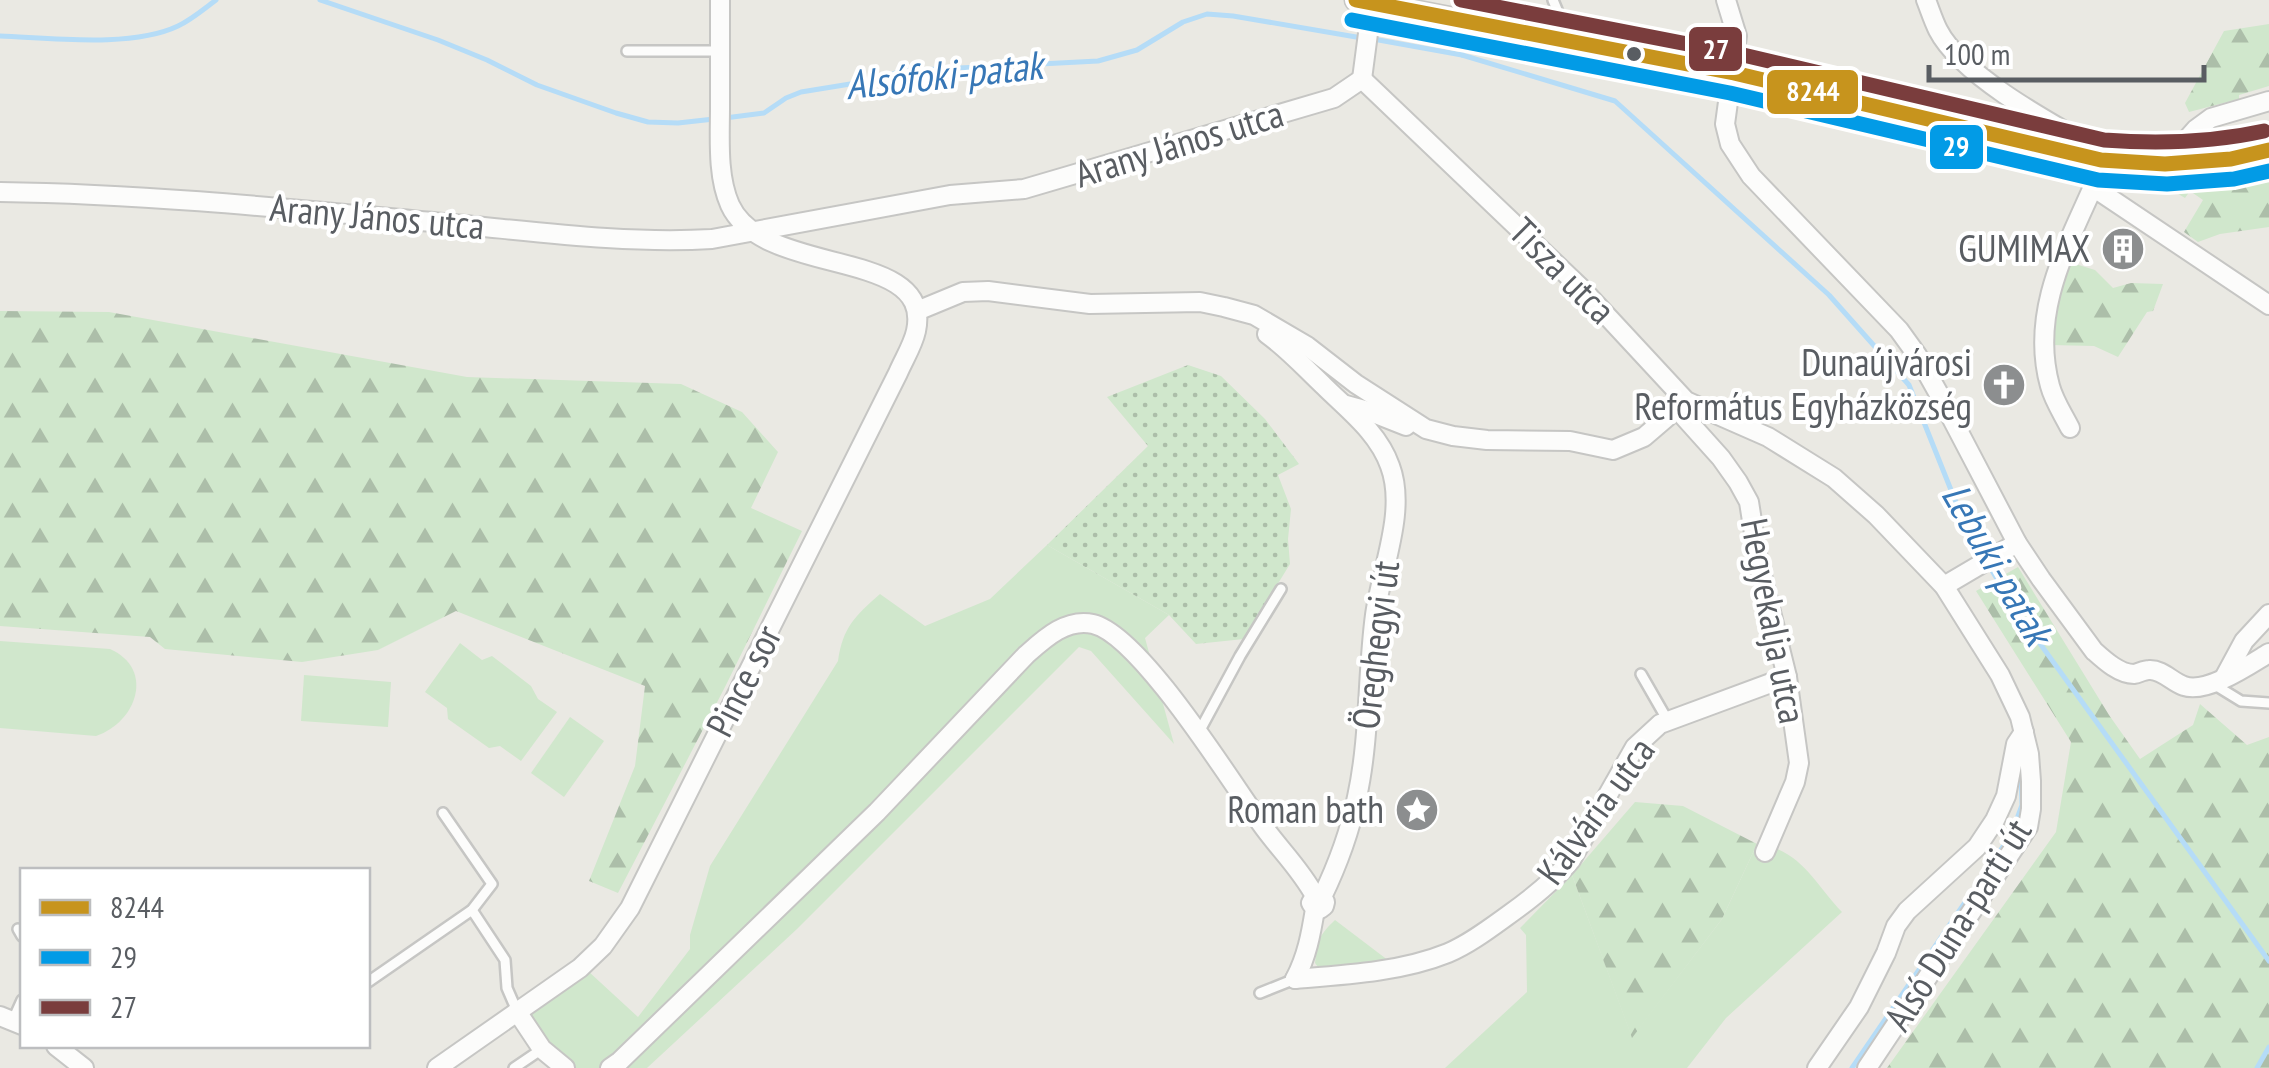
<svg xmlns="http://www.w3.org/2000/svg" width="2269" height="1068" font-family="'PT Sans Narrow',sans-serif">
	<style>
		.green { fill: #d0e7cc }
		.forest { fill: url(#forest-firs) }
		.garden { fill: url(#garden-dots) }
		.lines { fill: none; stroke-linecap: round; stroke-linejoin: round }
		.stream { stroke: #b5dcf7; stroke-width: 5 }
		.service-casing { stroke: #c6c6c4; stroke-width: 14 }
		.minor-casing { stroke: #c6c6c4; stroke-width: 22 }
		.tertiary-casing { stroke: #c6c6c4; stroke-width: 25 }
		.service { stroke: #fcfcfb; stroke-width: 9 }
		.minor { stroke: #fcfcfb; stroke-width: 18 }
		.tertiary { stroke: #fcfcfb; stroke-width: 20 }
		.bus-1-casing { stroke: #fff; stroke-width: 22 }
		.bus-2-casing { stroke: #fff; stroke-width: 22 }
		.bus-3-casing { stroke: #fff; stroke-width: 22 }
		.bus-1 { stroke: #c7941d; stroke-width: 15 }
		.bus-2 { stroke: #029be6; stroke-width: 15 }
		.bus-3 { stroke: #7a3d3d; stroke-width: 15 }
		.bus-dot { fill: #595d62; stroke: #fff; stroke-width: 4 }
		.labels { text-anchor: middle; stroke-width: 8; stroke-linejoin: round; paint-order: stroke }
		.street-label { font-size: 38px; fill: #595d62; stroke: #fff }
		.poi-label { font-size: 38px; fill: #595d62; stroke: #fff; text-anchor: end }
		.water-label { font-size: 40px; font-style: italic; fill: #3777b6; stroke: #fff }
		.line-badge { stroke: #fff; stroke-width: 4 }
		.badge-label { font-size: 28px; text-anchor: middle; font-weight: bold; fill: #fff }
	</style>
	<defs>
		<pattern id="forest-firs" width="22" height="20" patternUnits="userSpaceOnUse" patternTransform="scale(2.5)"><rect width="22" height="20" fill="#d0e7cc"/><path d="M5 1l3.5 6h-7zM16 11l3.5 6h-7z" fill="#acbea9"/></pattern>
		<pattern id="garden-dots" width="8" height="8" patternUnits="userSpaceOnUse" patternTransform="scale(2.5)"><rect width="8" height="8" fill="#d0e7cc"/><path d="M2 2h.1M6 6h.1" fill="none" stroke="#acbea9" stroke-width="1.8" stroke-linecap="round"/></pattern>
	</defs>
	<rect width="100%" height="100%" fill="#eae9e3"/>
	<g class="green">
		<path d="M 1047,545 L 1169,615 L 1145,638 L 1174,744 L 1091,651 L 1079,647 L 797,929 L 647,1068 L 550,1068 L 558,1062 L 527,1013 L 588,971 L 638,1017 L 690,949 L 690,935 L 710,866 L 838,661 C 843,627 855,616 880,594 L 925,626 L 990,599 Z"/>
		<path d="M 0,641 L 110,649 C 155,669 137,722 96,736 L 0,728 Z"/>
		<path d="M 460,643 L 482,660 L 492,656 L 531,686 L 538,699 L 557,712 L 521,761 L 500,746 L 489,748 L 448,719 L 447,708 L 425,692 Z"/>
		<path d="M 304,675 L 391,682 L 388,727 L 301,721 Z"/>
		<path d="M 570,717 L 604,741 L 564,797 L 531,773 Z"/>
		<path d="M 1757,844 C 1800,848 1815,884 1842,912 L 1726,1018 L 1687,1068 L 1445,1068 L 1527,992 L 1526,935 L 1520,928 L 1572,875 L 1632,1037 L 1722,919 Z"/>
		<path d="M 1335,920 L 1393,964 L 1322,972 L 1315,963 C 1318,941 1318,936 1335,920 Z"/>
	</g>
	<g class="forest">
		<path d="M 2269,24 L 2269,86 L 2239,95 L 2239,99 L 2189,112 L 2185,103 L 2224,31 Z"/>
		<path d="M 2269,170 L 2269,227 L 2220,234 L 2198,242 L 2184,232 L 2203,200 L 2190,191 L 2185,198 L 2160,183 L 2163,179 C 2200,182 2233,179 2269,170 Z"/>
		<path d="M 2069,262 L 2095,270 L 2113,288 L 2131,283 L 2163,284 L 2153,311 L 2147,312 L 2118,357 L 2094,346 L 2050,345 L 2053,316 Z"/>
		<path d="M 0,311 L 109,312 L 467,377 L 681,384 L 742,412 L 778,452 L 751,508 L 802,531 L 725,687 L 618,893 L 589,881 L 635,766 L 645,686 L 456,611 L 378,650 L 302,662 L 165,649 L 150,637 L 0,626 Z"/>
		<path d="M 2018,567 L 2109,715 L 2140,759 L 2193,725 L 2200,704 L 2247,745 L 2269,737 L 2269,1068 L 1887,1068 L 2056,832 L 2071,742 L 1976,591 Z"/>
		<path d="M 1635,802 L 1683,806 L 1757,844 L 1722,919 L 1632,1038 L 1572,875 Z"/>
	</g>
	<path class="garden" d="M 1188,365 L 1221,376 L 1265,419 L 1299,464 L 1278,475 L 1291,509 L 1288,539 L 1290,564 L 1244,639 L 1196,644 L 1169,615 L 1047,545 L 1148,446 L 1107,397 Z"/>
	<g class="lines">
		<g class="stream">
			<path d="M 320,0 L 438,40 L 487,60 L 537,85 L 616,113 L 648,122 L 678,123 L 714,119"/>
			<path d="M 0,36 C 51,38 132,48 178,26 C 191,20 204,9 216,0"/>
			<path d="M 1373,39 L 1462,55"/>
			<path d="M 1463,42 L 1462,55 L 1615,101 L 1829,295 L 1909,385 L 1955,500 L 1979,549 L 2015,609 L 2269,961"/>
			<path d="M 725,118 L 764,113 L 786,98 L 801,92 L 881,79 L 900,71 L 1098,61 L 1137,50 L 1183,22 L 1207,14 L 1233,16 L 1362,38"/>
			<path d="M 1852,1068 L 2011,835 L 2022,805 L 2021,770"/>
			<path d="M 2257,1068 L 2269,1047"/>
		</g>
		<g class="service-casing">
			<g id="service">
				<path d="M 1553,0 L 1565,29 L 1564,37"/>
				<path d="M 1475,21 L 1479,0"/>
				<path d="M 627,51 L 720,51"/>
				<path d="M 1641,674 L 1668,721"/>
				<path d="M 2215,685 L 2241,701 L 2269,703"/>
				<path d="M 1199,732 L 1240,656 L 1281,589"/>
				<path d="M 472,910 L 505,960 L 507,988 L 517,1011"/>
				<path d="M 18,929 L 22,936"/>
				<path d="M 368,982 L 472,910 L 492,884 L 443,813"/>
				<path d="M 1260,993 L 1295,979"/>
				<path d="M 13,1020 L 22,1000"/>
				<path d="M 514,1068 L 542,1049"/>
			</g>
		</g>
		<g class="minor-casing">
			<g id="minor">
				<path d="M 1726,0 L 1737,36 L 1725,124 L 1730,144 L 1751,176 L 1899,330 L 1917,355 L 1940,396 L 2017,543 L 2041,579 L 2094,651 C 2104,660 2119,674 2134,674 C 2139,673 2144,670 2149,670 C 2162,669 2172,682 2184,686 C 2207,694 2249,665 2269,653"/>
				<path d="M 1926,0 C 1930,10 1933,20 1938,30 C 1963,79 2065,131 2114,159"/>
				<path d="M 1362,79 L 1582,289 L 1686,401 L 1768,437 L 1834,478 L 1876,515 L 1944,586 L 2000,675 L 2020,717 L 2029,754 L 2031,781 L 2031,809 L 2028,827 L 1867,1068"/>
				<path d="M 1362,79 L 1372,3"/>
				<path d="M 2101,160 L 2093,187 L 2269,305"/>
				<path d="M 2165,164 L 2196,129 L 2211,118 L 2269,101"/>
				<path d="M 0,192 C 152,194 303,210 454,224 C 539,232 626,244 712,239 L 950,195 L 1024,189 L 1334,98 L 1362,79"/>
				<path d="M 917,311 L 963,292 L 988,291 L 1090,304 L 1200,302 L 1224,307 L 1254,315 L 1307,346 L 1356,384 L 1426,429 L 1453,436 L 1487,440 L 1570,441 L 1613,450 L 1644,437 L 1686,401"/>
				<path d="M 1267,334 C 1289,350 1303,366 1323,385 C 1348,410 1378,432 1390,466 C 1407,511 1381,569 1375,615 C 1367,675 1370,738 1357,797 C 1350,831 1337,866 1322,897 L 1325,902 L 1324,906 L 1320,909"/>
				<path d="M 1346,405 L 1368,411 L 1406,426"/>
				<path d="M 1677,409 L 1721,458 L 1738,482 L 1749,502 L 1758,559 L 1787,677 L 1799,763 L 1795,782 L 1765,852"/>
				<path d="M 2070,428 C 2063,414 2054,401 2050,386 C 2030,314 2065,250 2093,187"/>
				<path d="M 1944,586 L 2017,543"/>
				<path d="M 2224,678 L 2244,641 L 2269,614"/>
				<path d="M 1295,979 C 1345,975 1401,972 1448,953 C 1469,944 1489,929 1507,916 C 1531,899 1553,882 1571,860 L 1635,747 L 1660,724 L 1787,677"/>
				<path d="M 518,1013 L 542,1049 L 565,1068"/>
				<path d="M 0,1016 L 22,1025"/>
				<path d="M 56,1046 L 84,1068"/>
				<path d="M 437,1068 L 580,968 L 603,946 L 630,908 L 898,373 C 904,359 913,345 916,331 C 934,246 764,279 730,205 C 717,176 720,138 720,107 C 720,71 720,36 720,0"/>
				<path d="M 610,1068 L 620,1061 L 877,812 L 1026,655 C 1044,639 1066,618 1093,624 C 1140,635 1229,779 1260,822 C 1278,848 1300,868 1315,896 L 1311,903 L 1315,909 C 1311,934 1307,956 1295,979"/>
				<path d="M 1817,1068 L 1859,1007 L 1886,953 L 1896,926 L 1907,911 L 1977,847 L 1995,820 L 2006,796 L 2016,744 L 2024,732"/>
			</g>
		</g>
		<g class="tertiary-casing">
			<path id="tertiary" d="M 1356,0 L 1734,73 L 2101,160 L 2165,164 L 2231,159 L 2269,150"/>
		</g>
		<use href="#service" class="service"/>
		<use href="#minor" class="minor"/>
		<use href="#tertiary" class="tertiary"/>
		<g class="bus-1-casing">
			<path id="bus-1" d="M 1356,0 L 1734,73 L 2101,160 L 2165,164 L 2231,159 L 2269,150"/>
		</g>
		<g class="bus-2-casing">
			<path id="bus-2" d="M 1352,20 L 1730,93 L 2098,180 L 2167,184 L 2234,179 L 2269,171"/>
		</g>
		<g class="bus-3-casing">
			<path id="bus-3" d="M 1461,0 L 1739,54 L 2104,140 C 2159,144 2210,143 2264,131"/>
		</g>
		<use href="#bus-1" class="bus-1"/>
		<use href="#bus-2" class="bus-2"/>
		<use href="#bus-3" class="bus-3"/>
	</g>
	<defs>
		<g id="building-disc" transform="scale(2.25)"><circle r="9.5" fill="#8c8e8f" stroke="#fff"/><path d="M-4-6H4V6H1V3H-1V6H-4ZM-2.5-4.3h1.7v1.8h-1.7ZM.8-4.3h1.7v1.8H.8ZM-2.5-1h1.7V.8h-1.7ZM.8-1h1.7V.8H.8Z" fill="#fff"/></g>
		<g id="church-disc" transform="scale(2.25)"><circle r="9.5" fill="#8c8e8f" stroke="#fff"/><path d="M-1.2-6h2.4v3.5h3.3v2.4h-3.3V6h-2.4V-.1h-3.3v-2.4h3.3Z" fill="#fff"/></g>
		<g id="sight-disc" transform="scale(2.25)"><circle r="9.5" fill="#8c8e8f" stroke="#fff"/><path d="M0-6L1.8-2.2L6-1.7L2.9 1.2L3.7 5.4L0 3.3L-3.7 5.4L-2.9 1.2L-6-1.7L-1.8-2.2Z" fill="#fff"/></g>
	</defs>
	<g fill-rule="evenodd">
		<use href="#building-disc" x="2123" y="249"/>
		<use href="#church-disc" x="2004" y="385"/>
		<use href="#sight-disc" x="1417" y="810"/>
	</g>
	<circle class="bus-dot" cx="1634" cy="54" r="9"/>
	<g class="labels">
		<g class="street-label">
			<text transform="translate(1179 144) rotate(-17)" y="13">Arany János utca</text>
			<text transform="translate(377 217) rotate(5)" y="13">Arany János utca</text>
			<text transform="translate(1562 271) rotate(45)" y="13">Tisza utca</text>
			<text transform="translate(1773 621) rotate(79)" y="13">Hegyekalja utca</text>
			<text transform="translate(1376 645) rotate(-83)" y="13">Öreghegyi út</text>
			<text transform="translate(744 681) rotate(-63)" y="13">Pince sor</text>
			<text transform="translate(1596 811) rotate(-54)" y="13">Kálvária utca</text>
			<text transform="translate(1958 925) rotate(-58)" y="13">Alsó Duna-parti út</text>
		</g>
		<g class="poi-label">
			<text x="2090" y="262">GUMIMAX</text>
			<text x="1972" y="376">Dunaújvárosi<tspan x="1972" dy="44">Református Egyházközség</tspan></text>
			<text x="1384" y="823">Roman bath</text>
		</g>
		<g class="water-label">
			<text transform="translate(944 75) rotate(-6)" y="14">Alsófoki-patak</text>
			<text transform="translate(1997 564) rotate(60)" y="14">Lebuki-patak</text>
		</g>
	</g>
	<g class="line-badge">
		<rect x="1687" y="25" width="57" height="48" rx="10" fill="#7a3d3d"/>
		<rect x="1765" y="68" width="95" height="48" rx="10" fill="#c7941d"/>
		<rect x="1928" y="123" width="57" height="48" rx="10" fill="#029be6"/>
	</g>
	<g class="badge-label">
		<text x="1716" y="59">27</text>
		<text x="1813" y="101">8244</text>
		<text x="1956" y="156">29</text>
	</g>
	<rect x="20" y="868" width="350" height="180" fill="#ffffff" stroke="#bdbec0" stroke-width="2.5"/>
	<rect x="40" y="900" width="50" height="15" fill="#c7941d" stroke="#bdbec0" stroke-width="2.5"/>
	<text x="110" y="918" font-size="30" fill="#595d62">8244</text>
	<rect x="40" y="950" width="50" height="15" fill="#029be6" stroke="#bdbec0" stroke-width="2.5"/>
	<text x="110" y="968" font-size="30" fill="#595d62">29</text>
	<rect x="40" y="1000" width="50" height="15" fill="#7a3d3d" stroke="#bdbec0" stroke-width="2.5"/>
	<text x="110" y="1018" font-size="30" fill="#595d62">27</text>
	<path d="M1929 65v15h275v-15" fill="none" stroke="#595d62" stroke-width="5"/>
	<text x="1944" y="65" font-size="30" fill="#595d62" stroke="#ffffff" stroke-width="8" paint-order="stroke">100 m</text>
</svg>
